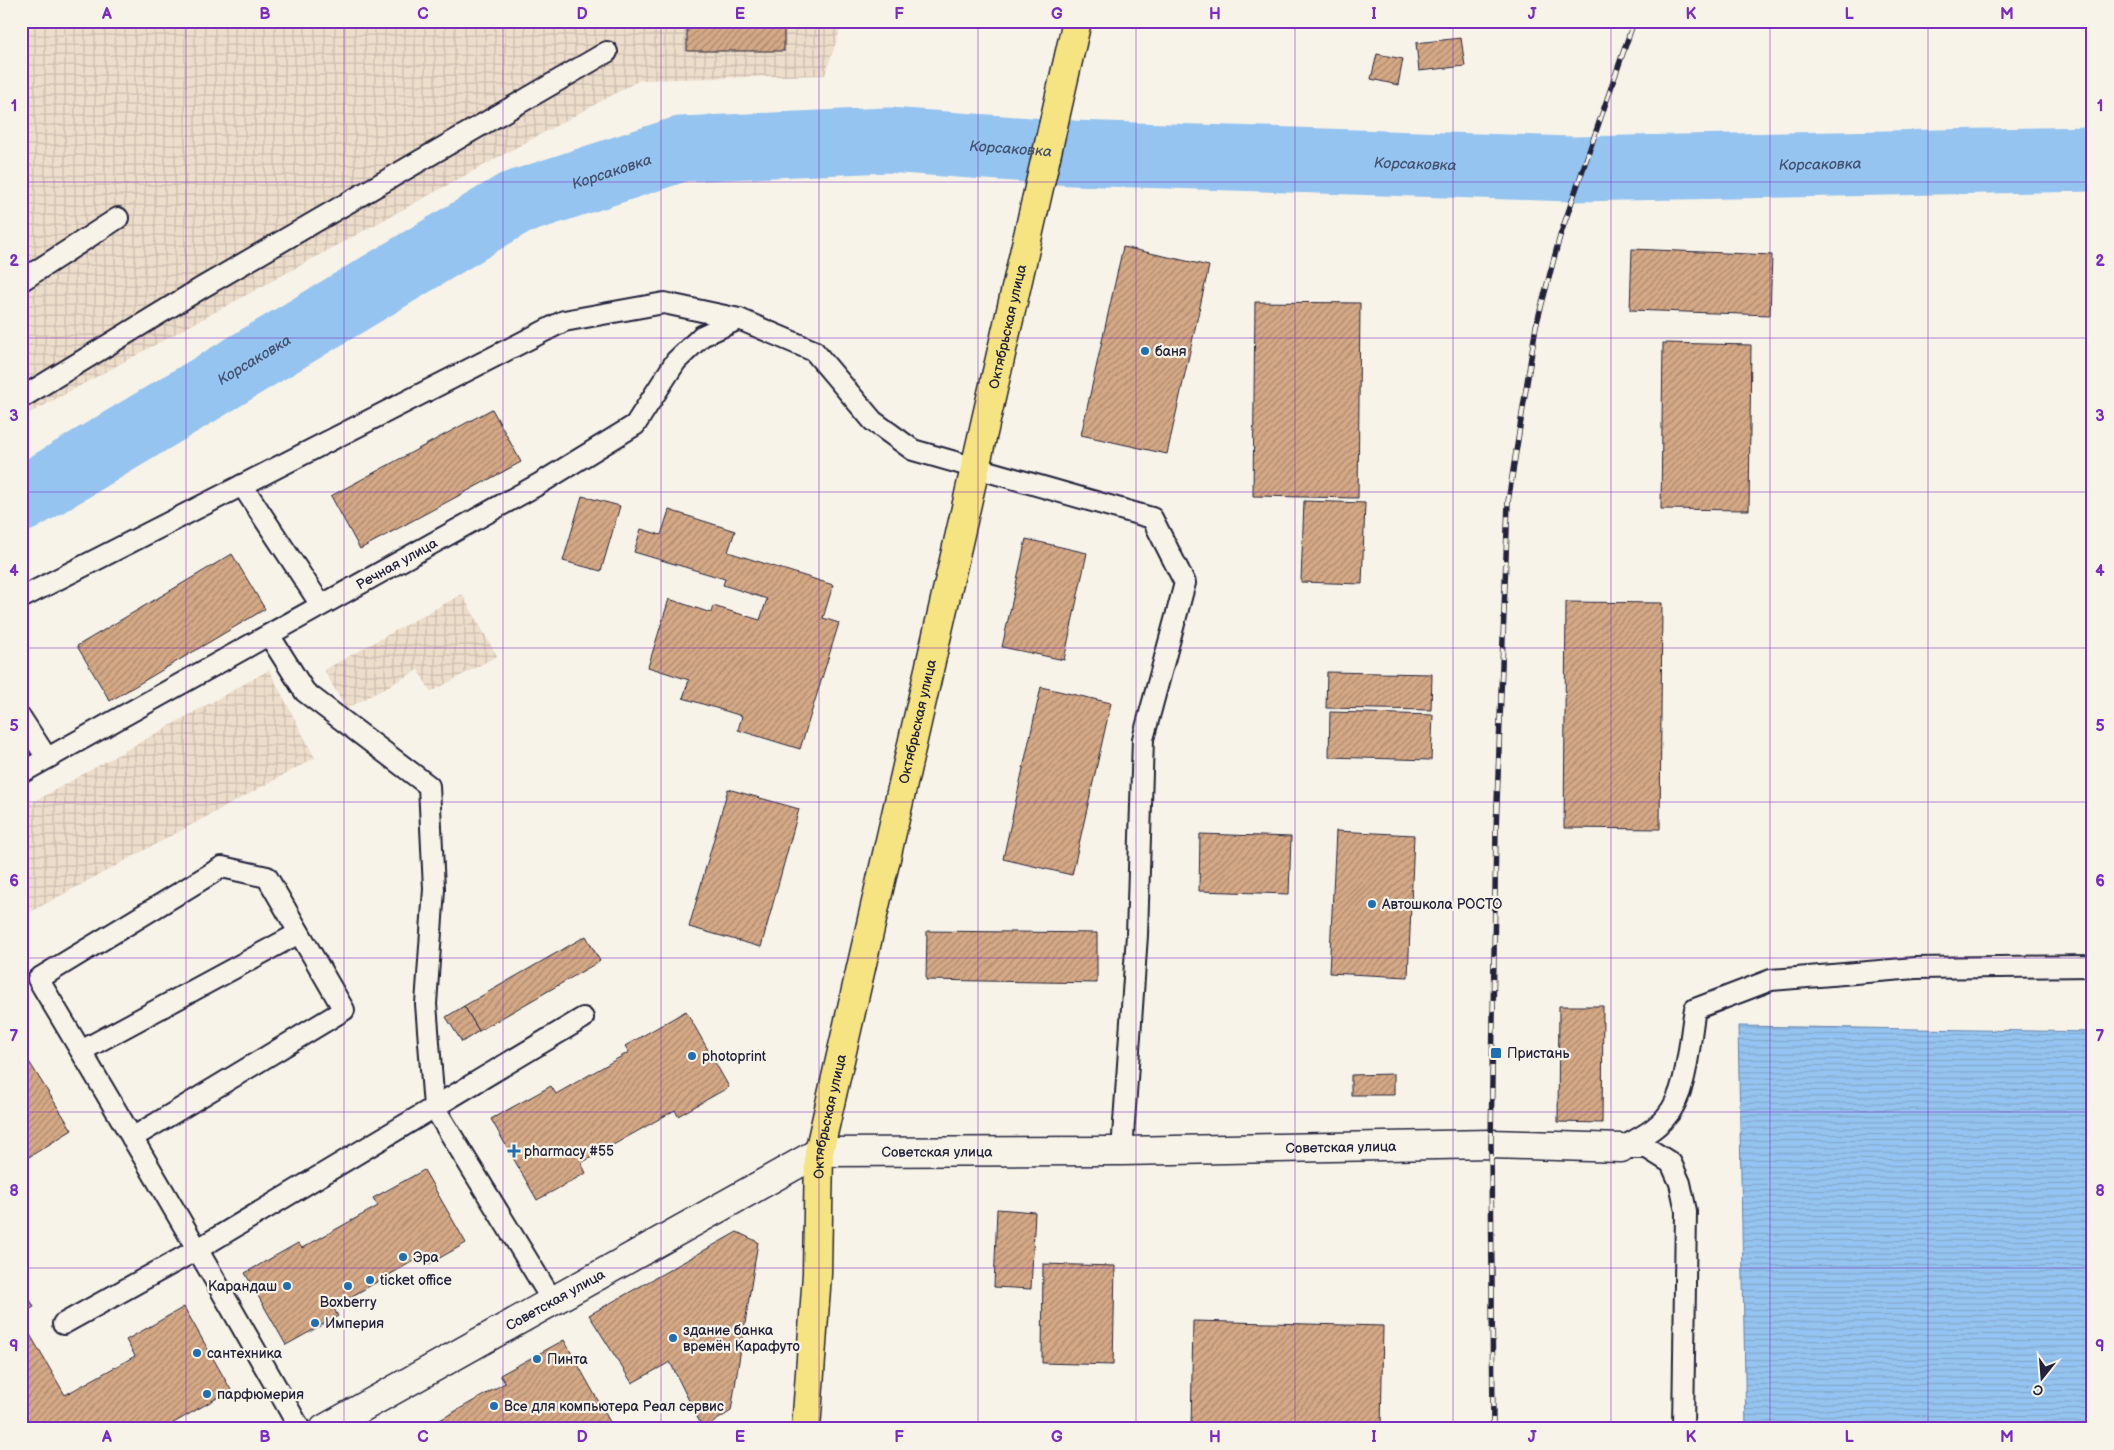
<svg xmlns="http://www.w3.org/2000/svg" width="2114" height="1450" font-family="'Balsamiq Sans',sans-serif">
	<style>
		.industrial { fill: url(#industrial-grid) }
		.water { fill: url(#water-rules); stroke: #6783a8 }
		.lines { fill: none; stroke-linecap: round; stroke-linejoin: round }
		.river { stroke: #95c4f0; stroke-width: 65 }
		.building { fill: url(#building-hatch); stroke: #22223b }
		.service-casing { stroke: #22223b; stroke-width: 24 }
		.minor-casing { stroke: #22223b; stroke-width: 31 }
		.tertiary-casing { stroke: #22223b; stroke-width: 31 }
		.primary-casing { stroke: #22223b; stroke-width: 31 }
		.service { stroke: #f7f3e8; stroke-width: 20 }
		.minor { stroke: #f7f3e8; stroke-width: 28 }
		.tertiary { stroke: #f7f3e8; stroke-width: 28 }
		.primary { stroke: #f6e381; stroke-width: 28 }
		.rail-casing { stroke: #22223b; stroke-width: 5.5 }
		.rail { stroke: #f7f3e8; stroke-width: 4; stroke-dasharray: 11; stroke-linecap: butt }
		.grid { fill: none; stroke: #7b2cbf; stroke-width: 1; stroke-opacity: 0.55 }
		.poi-dot { fill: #1f6fb2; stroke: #f7f3e8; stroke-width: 2 }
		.labels { text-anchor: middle; stroke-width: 4.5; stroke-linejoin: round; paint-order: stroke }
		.street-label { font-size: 14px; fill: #22223b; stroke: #f7f3e8 }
		.poi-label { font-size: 14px; fill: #22223b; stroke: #f7f3e8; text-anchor: start }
		.water-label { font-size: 15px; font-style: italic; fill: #445371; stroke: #f7f3e8 }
		.neatline { fill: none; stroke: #7b2cbf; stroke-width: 2 }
		.grid-label { font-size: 16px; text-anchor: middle; font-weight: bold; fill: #7b2cbf }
	</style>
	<defs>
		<pattern id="industrial-grid" width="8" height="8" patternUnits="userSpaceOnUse" patternTransform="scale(1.25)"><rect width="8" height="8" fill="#edddcb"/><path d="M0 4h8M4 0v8" fill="none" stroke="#cbbdaf"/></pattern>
		<pattern id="water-rules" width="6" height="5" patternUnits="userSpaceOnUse" patternTransform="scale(1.25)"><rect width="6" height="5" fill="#95c4f0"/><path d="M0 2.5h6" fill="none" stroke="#80a8cf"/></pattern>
		<pattern id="building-hatch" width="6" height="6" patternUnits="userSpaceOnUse" patternTransform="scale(1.25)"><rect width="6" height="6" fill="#d5a986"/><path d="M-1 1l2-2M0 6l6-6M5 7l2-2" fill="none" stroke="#ac896f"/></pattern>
	</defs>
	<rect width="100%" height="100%" fill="#f7f3e8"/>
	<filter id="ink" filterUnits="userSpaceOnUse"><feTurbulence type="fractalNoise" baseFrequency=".02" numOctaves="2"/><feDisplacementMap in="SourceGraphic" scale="10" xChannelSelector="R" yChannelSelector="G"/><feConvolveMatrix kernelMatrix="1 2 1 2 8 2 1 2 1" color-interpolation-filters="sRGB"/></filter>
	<g filter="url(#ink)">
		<g class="industrial">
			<path d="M 21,21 L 843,21 L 825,75 L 640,80 L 21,418 Z"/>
			<path d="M 462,594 L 497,656 L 431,692 L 418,670 L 346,709 L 324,670 Z"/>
			<path d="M 269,670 L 315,758 L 21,917 L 21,809 Z"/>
		</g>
		<path class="water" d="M 1738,1026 L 2093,1032 L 2093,1429 L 1746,1429 Z"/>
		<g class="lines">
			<path class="river" id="s1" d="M 21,500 L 513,204 L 681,149 L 888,140 L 1073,153 L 1573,169 L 2093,159"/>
		</g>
		<g class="building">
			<rect x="687" y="21" width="97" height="30"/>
			<path d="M 1461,38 L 1465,66 L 1419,71 L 1416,43 Z"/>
			<path d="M 1377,54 L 1403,59 L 1398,85 L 1371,79 Z"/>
			<path d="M 1123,247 L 1209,266 L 1167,454 L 1081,435 Z"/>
			<path d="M 1632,249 L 1772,255 L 1770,315 L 1630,310 Z"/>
			<path d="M 1255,302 L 1360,303 L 1358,498 L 1253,496 Z"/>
			<path d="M 1663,343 L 1751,345 L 1749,510 L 1661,509 Z"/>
			<path d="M 492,409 L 521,462 L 360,549 L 331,496 Z"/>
			<path d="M 582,496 L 620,506 L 601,571 L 563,561 Z"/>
			<path d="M 1304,501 L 1365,503 L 1362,584 L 1301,582 Z"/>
			<path d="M 669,510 L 735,531 L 728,552 L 833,585 L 823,618 L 839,623 L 800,749 L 738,730 L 742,716 L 683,698 L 689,680 L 648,667 L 669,599 L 711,613 L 713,606 L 760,620 L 767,599 L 723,585 L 725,579 L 634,552 L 641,529 L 661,535 Z"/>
			<path d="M 1026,539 L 1087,553 L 1064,660 L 1002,647 Z"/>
			<path d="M 232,554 L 265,609 L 110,701 L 77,646 Z"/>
			<path d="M 1566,602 L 1662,603 L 1660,829 L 1564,828 Z"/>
			<path d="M 1327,672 L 1432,674 L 1431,710 L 1326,708 Z"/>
			<path d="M 1041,687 L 1111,703 L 1072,875 L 1003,859 Z"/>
			<path d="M 1330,712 L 1433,715 L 1431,760 L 1329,757 Z"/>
			<path d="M 728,789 L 799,809 L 761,947 L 689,927 Z"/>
			<path d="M 1336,831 L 1414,835 L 1408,977 L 1329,973 Z"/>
			<path d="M 1200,834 L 1291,837 L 1289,894 L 1199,891 Z"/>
			<path d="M 927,931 L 1097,933 L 1097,983 L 926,980 Z"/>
			<path d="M 586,936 L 600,961 L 479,1031 L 464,1006 Z"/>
			<path d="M 464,1006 L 479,1031 L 462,1042 L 446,1017 Z"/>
			<path d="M 1559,1006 L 1603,1006 L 1602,1123 L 1558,1122 Z"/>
			<path d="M 686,1011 L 729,1087 L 678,1116 L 675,1110 L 581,1163 L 586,1173 L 537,1200 L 491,1119 L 551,1086 L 556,1094 L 629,1052 L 625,1046 Z"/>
			<path d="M 21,1049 L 72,1130 L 21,1162 Z"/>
			<path d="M 1394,1074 L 1394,1095 L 1351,1095 L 1351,1075 Z"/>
			<path d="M 424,1170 L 466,1243 L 429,1264 L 424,1255 L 333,1307 L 338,1316 L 286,1345 L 245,1273 L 298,1243 L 302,1248 L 378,1206 L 373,1198 Z"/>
			<path d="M 997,1209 L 1035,1212 L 1031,1289 L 994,1287 Z"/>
			<path d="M 737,1232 L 758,1242 L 731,1411 L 703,1429 L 670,1362 L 632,1383 L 589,1315 Z"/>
			<path d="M 1043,1264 L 1115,1266 L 1113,1365 L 1042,1363 Z"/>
			<path d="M 21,1284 L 34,1307 L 21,1314 Z"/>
			<path d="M 184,1307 L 231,1390 L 163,1429 L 21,1429 L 21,1319 L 65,1395 L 135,1356 L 126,1340 Z"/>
			<path d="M 1193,1321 L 1383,1326 L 1381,1429 L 1191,1429 Z"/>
			<path d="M 564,1340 L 614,1429 L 424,1429 L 505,1383 L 500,1375 Z"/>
			<path d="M 415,1423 L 419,1429 L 404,1429 Z"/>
		</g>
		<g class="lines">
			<g class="service-casing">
				<g id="service">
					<path d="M 21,281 L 118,218"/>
					<path d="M 21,398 L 203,287 L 607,52"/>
					<path d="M 242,485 L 321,605"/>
					<path d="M 21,598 L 564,321 L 664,303 L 739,319 L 814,351 L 873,421 L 913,450 L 1152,518 L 1185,583 L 1143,739 L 1137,935 L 1122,1151"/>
					<path d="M 269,635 L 305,692 L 429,786 L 434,889 L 426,1004 L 434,1107 L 552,1300"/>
					<path d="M 21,718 L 47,758"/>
					<path id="s2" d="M 21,773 L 539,484 L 635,425 L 676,361 L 702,336 L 739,319"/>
					<path d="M 81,1051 L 299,933"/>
					<path d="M 132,1138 L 344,1010 L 267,877 L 222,867 L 38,979 C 127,1128 215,1278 300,1429"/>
					<path d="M 1621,1148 C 1637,1139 1654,1131 1666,1117 C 1688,1092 1689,1041 1695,1009 L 1771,980 L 1915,968 L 2093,966"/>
					<path d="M 1623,1148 L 1647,1148 L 1671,1163 L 1680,1183 L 1686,1211 L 1683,1429"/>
					<path d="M 63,1324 L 198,1249 L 583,1018"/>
				</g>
			</g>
			<g class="minor-casing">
				<g id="minor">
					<path id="s3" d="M 819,1152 L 1122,1151 L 1491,1144 L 1621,1148"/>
				</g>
			</g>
			<g class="tertiary-casing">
				<g id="tertiary">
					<path id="s4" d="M 324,1429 L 819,1152"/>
				</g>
			</g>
			<g class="primary-casing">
				<g id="primary">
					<path id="s5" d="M 806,1429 L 817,1274 L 819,1152 L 1077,21"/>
				</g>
			</g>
			<use href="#service" class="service"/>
			<use href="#minor" class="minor"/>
			<use href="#tertiary" class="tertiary"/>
			<use href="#primary" class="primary"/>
			<g class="rail-casing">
				<path id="rail" d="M 1493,1429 L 1491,1144 L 1496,831 L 1508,502 L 1536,326 L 1560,236 L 1634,21"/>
			</g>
			<use href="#rail" class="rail"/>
		</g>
	</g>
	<path class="grid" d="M 186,21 L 186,1429M 344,21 L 344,1429M 503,21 L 503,1429M 661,21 L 661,1429M 819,21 L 819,1429M 978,21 L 978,1429M 1136,21 L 1136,1429M 1295,21 L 1295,1429M 1453,21 L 1453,1429M 1611,21 L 1611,1429M 1770,21 L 1770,1429M 1928,21 L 1928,1429M 21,182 L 2093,182M 21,338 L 2093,338M 21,492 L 2093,492M 21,648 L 2093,648M 21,802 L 2093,802M 21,958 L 2093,958M 21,1112 L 2093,1112M 21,1268 L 2093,1268"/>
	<g class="poi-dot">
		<circle cx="1145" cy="351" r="5"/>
		<circle cx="1372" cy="904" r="5"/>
		<rect x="1490" y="1047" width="12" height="12" rx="2.5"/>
		<circle cx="692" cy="1056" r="5"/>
		<path d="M511.5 1143.5h5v5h5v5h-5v5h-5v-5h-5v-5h5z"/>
		<circle cx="403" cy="1257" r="5"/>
		<circle cx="370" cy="1280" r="5"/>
		<circle cx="287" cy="1286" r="5"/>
		<circle cx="348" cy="1286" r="5"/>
		<circle cx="315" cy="1323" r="5"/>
		<circle cx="673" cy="1338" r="5"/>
		<circle cx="197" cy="1353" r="5"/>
		<circle cx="537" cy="1359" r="5"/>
		<circle cx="207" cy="1394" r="5"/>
		<circle cx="494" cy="1406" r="5"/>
	</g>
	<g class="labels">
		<g class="street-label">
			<text dy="5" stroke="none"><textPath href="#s5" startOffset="1124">Октябрьская улица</textPath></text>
			<text dy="5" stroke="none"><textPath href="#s2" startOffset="430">Речная улица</textPath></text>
			<text dy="5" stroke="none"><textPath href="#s5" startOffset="719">Октябрьская улица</textPath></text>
			<text dy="5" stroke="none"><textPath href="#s5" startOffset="314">Октябрьская улица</textPath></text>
			<text dy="5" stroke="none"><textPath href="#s3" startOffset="522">Советская улица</textPath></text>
			<text dy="5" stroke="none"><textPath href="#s3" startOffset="118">Советская улица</textPath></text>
			<text dy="5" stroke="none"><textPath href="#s4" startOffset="265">Советская улица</textPath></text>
		</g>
		<g class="poi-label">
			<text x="1155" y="356">баня</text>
			<text x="1382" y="909">Автошкола РОСТО</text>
			<text x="1507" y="1058">Пристань</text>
			<text x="702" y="1061">photoprint</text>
			<text x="524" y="1156">pharmacy #55</text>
			<text x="413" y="1262">Эра</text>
			<text x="380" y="1285">ticket office</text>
			<text x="277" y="1291" text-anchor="end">Карандаш</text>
			<text x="348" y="1307" text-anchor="middle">Boxberry</text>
			<text x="325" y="1328">Империя</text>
			<text x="683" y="1335">здание банка<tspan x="683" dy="16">времён Карафуто</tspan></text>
			<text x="207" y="1358">сантехника</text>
			<text x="547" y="1364">Пинта</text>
			<text x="217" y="1399">парфюмерия</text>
			<text x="504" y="1411">Все для компьютера Реал сервис</text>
		</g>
		<g class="water-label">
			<text dy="5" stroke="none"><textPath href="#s1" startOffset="1081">Корсаковка</textPath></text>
			<text dy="5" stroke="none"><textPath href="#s1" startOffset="1486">Корсаковка</textPath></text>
			<text dy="5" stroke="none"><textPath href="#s1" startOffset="1891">Корсаковка</textPath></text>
			<text dy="5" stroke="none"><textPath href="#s1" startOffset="678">Корсаковка</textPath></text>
			<text dy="5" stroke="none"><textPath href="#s1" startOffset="272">Корсаковка</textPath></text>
		</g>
	</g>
	<rect width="2114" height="1450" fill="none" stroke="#f7f3e8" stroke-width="55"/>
	<g transform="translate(2042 1378) rotate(197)" stroke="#f7f3e8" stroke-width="4" paint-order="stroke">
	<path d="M0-4L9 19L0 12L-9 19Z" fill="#22223b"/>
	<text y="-8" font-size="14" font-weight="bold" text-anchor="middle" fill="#22223b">С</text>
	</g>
	<rect x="28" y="28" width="2058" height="1394" class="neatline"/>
	<g class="grid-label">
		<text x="107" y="19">A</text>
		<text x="265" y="19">B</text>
		<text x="423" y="19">C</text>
		<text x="582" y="19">D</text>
		<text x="740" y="19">E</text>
		<text x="899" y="19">F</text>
		<text x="1057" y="19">G</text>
		<text x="1215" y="19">H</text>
		<text x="1374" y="19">I</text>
		<text x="1532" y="19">J</text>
		<text x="1691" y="19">K</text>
		<text x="1849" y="19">L</text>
		<text x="2007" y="19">M</text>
		<text x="14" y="111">1</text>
		<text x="2100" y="111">1</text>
		<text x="14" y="266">2</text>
		<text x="2100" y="266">2</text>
		<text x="14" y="421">3</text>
		<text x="2100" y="421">3</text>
		<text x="14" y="576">4</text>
		<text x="2100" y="576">4</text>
		<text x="14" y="731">5</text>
		<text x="2100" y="731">5</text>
		<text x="14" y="886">6</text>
		<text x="2100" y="886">6</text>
		<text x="14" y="1041">7</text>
		<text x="2100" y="1041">7</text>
		<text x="14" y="1196">8</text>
		<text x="2100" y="1196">8</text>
		<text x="14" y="1351">9</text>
		<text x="2100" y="1351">9</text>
		<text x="107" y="1442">A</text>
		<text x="265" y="1442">B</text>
		<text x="423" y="1442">C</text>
		<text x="582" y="1442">D</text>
		<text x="740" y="1442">E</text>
		<text x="899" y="1442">F</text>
		<text x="1057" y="1442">G</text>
		<text x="1215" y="1442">H</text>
		<text x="1374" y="1442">I</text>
		<text x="1532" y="1442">J</text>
		<text x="1691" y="1442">K</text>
		<text x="1849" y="1442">L</text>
		<text x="2007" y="1442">M</text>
	</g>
</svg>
